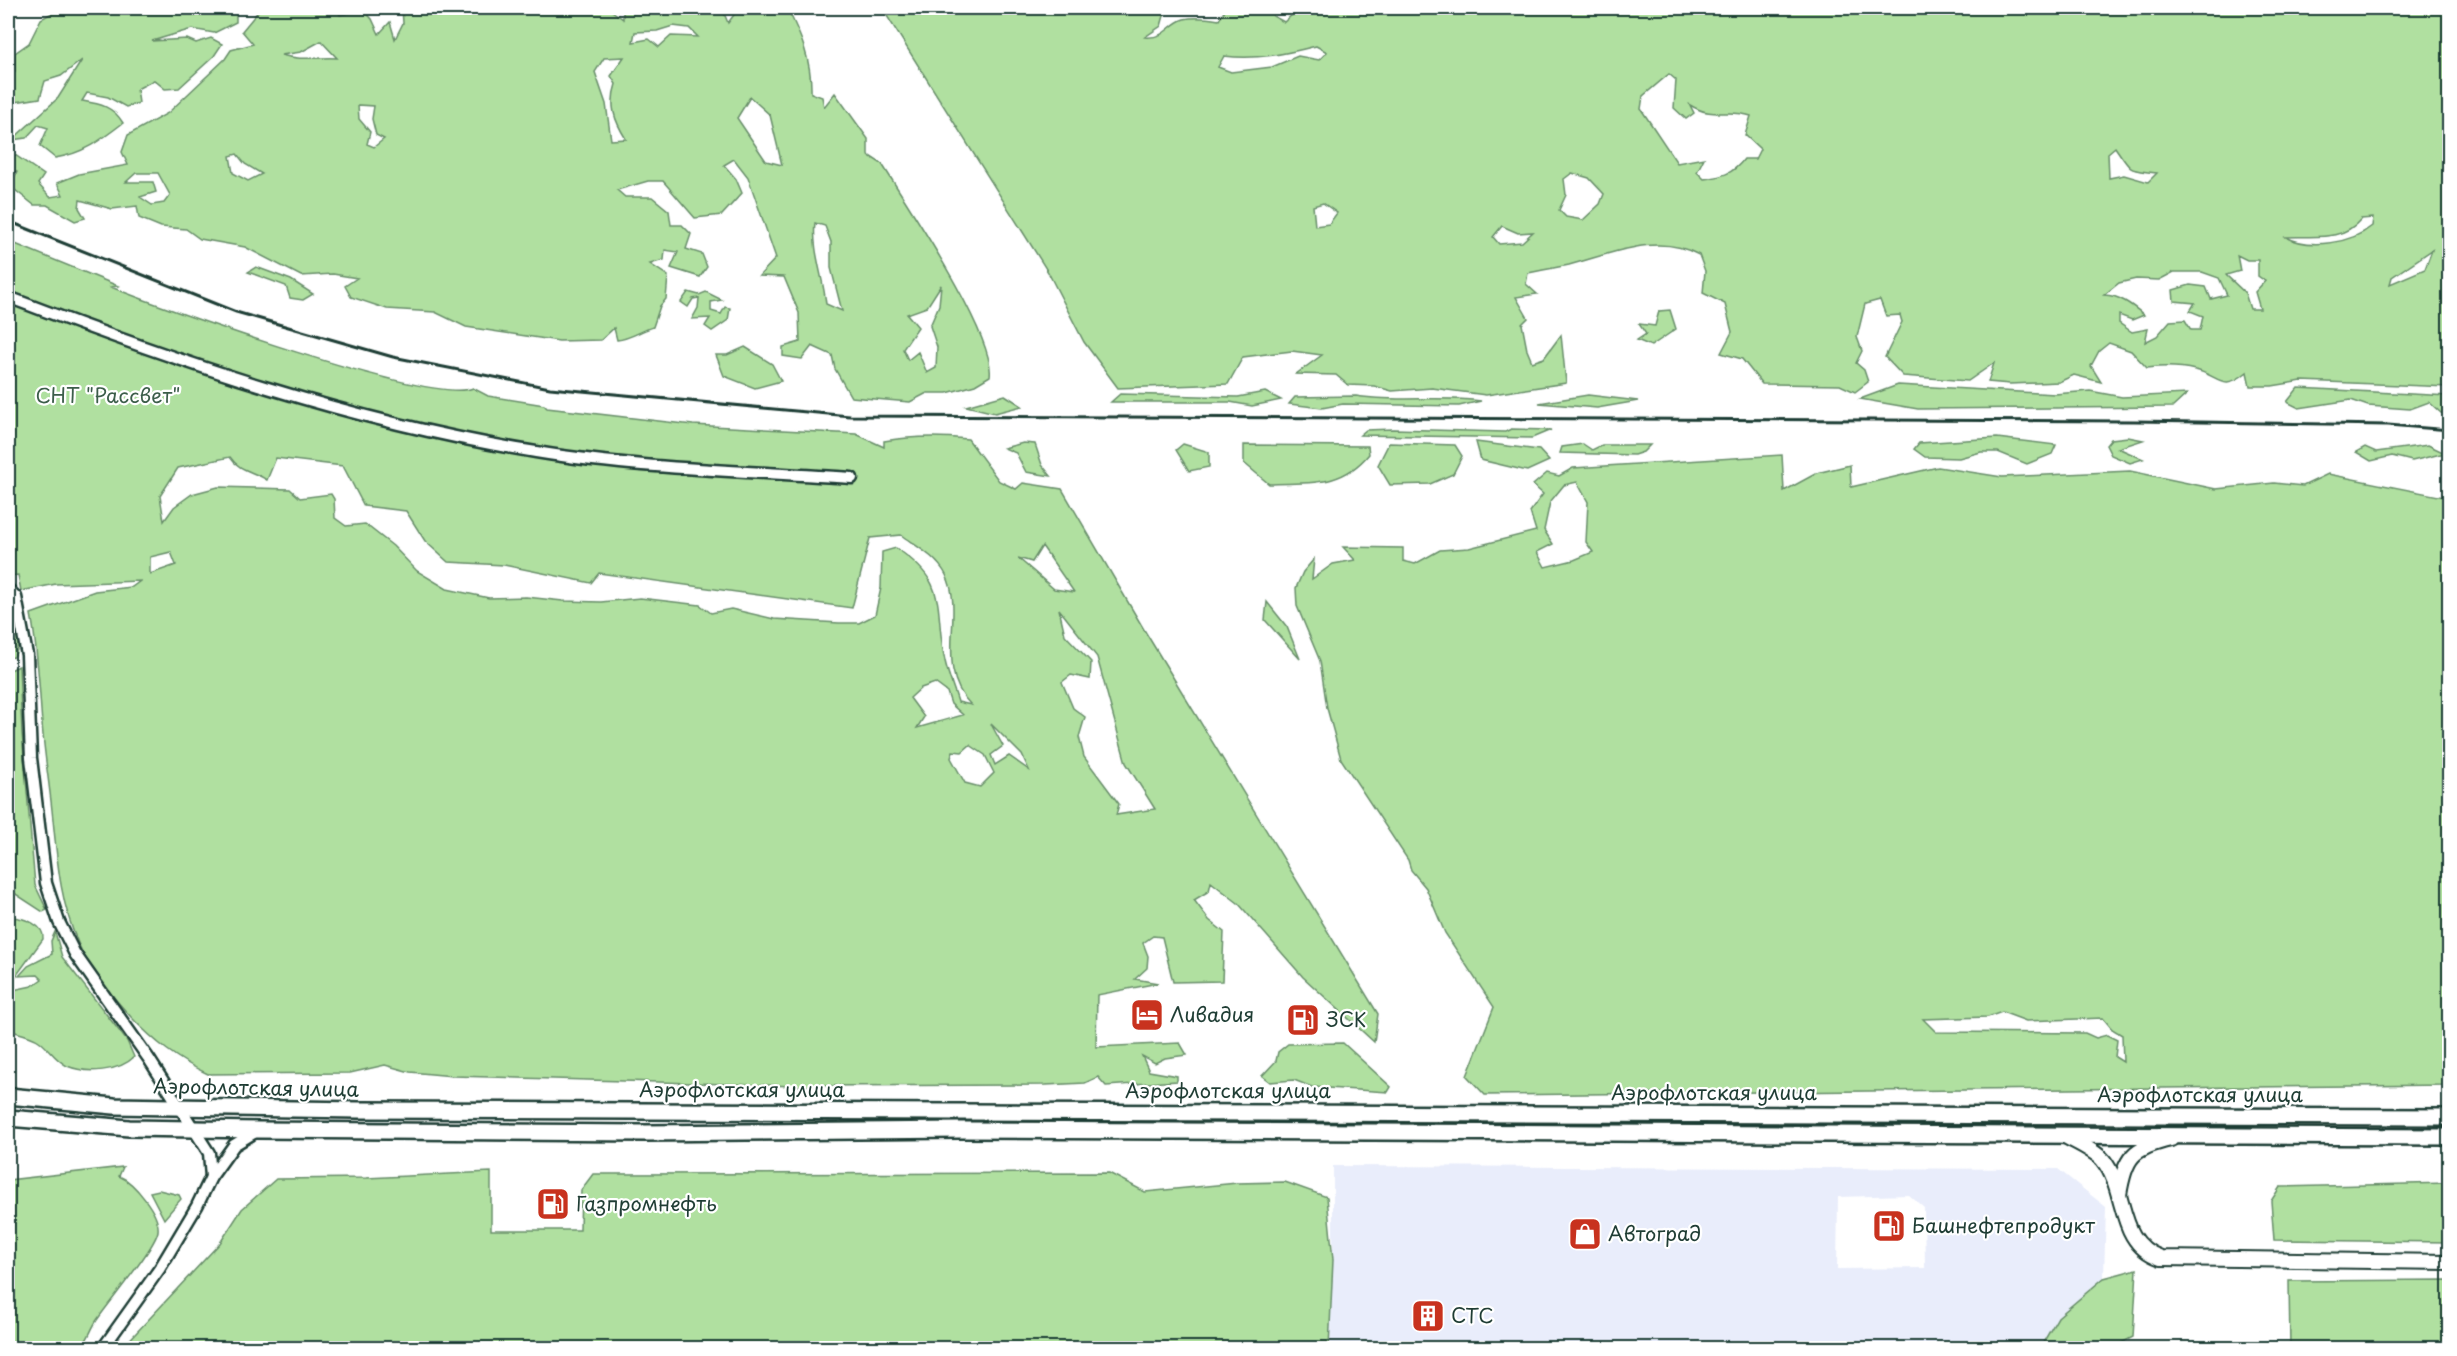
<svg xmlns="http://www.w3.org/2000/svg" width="2457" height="1356" font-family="'Playpen Sans',sans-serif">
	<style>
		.built { fill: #e9edfb; fill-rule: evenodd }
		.green { fill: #b0e0a0; stroke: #688e6a; stroke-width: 1.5; fill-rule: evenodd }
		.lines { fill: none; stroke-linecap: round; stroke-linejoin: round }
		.street-casing { stroke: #1f3d34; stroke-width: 15 }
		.secondary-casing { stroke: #1f3d34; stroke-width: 18 }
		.primary-casing { stroke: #1f3d34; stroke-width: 20 }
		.street { stroke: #fff; stroke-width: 10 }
		.secondary { stroke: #fff; stroke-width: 14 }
		.primary { stroke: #fff; stroke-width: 15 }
		.rail { stroke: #1f3d34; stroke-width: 3 }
		.labels { text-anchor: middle; stroke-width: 4.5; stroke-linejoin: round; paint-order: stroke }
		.park-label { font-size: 20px; fill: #3c5e4a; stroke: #fff }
		.poi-label { font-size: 20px; fill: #1f3d34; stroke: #fff; text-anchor: start }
		.street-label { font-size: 20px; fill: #1f3d34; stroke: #fff }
	</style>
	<rect width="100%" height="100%" fill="#fff"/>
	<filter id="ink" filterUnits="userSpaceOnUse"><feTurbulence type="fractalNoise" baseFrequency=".0167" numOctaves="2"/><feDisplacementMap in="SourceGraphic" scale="12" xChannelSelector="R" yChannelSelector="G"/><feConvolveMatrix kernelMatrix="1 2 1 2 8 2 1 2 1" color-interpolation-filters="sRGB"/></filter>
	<g filter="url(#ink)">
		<path class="built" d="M 1333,1166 L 2058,1169 L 2106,1207 L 2104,1278 L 2058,1317 L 2040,1348 L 1329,1348 L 1333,1260 ZM 1909,1195 L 1924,1208 L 1925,1268 L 1837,1269 L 1838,1197 Z"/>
		<g class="green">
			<path d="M 61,8 L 202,8 L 199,12 L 223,8 L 236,13 L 236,22 L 214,33 L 192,29 L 152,41 L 187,39 L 196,43 L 211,38 L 222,44 L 214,56 L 179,88 L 165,89 L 154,80 L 137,89 L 139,103 L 126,107 L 108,97 L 87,93 L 82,101 C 100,104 113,106 123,123 C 101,140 83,154 55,158 L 40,146 L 48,128 L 38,125 L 26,138 L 12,140 L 58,98 L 82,60 L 61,76 L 45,81 L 40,98 L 8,103 L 8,67 L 15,71 L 15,53 L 29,43 L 41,19 Z"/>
			<path d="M 261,8 L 337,8 L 340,15 L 350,13 L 347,8 L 362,8 L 372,19 L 379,34 L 390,22 L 395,39 L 403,23 L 402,8 L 608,8 L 623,19 L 623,8 L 722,8 L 728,23 L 736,12 L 745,15 L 744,8 L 787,8 C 801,35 812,62 811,93 L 822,97 L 824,107 L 835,93 L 868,139 L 868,155 L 882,164 C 907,204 996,337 990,376 L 975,385 L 947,393 L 927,393 L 910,402 L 851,397 L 835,369 L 832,355 L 812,346 L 802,359 L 783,356 L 783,347 L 800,342 L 799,313 L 784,277 L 759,276 L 776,258 L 748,177 L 734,159 L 724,165 L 736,179 L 742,193 L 722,215 L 695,218 L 663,181 L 648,181 L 617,190 L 625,197 L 652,197 L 669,211 L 671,225 L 682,225 L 691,234 L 686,249 L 702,254 L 707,267 L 700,277 L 671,268 L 678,252 L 665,250 L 664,260 L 650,264 L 668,276 L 666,299 L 660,306 L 653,327 C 640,331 630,339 617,340 L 614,328 L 601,340 L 559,341 L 466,327 L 435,312 L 387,309 L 351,297 L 345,286 L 357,278 L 333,274 L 301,276 L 245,247 L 200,239 L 186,229 L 161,227 L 139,218 L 137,206 L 112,209 L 80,200 L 79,208 L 85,218 L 75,221 L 47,205 L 34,205 L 10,186 L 17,172 L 8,168 L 8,154 L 15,155 L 44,175 L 38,184 L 50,197 L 63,195 L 57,183 L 79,174 L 128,165 L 122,152 L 128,135 L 168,113 L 225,59 L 231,50 L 253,44 L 242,31 ZM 673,26 L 689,28 L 698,37 L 671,36 L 659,47 L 649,39 L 633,42 L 635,32 L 657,31 ZM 321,41 L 337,58 C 315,57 302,61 281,55 L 301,52 ZM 624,57 L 611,76 L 616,84 C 609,105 614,120 626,139 L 611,140 L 606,104 L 595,72 L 604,58 ZM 750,97 L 770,115 L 782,165 L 766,161 L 737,118 ZM 358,105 L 374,106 L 372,119 L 376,135 L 384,139 L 374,147 L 367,144 L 370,132 L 359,119 ZM 237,154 L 245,164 L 262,174 L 248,181 L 233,173 L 230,156 ZM 136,173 L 158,173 L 170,195 L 164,203 L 152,205 L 140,197 L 156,192 L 153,182 L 126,182 ZM 815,223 L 825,226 L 831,242 L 831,268 L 842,311 L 826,304 C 823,276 812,250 815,223 ZM 941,285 L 939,305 L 930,326 L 937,347 L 936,368 L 927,373 L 918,352 L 908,360 L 903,349 L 918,327 L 907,314 L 927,307 Z"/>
			<path d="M 882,8 L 958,8 L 958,14 L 971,11 L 974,8 L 1201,8 L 1194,11 L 1166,9 L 1161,26 L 1145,37 C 1166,39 1168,24 1184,19 C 1196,16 1208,18 1219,20 L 1226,8 L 1275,8 L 1273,16 L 1284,22 L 1293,14 L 1284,8 L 2449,8 L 2449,387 L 2302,381 L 2272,386 L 2250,386 L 2247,372 C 2222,393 2219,375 2195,370 C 2179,366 2164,366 2147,368 L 2131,351 L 2109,343 L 2099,351 L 2091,366 L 2101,382 L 2074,375 L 2059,382 L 2010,384 L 1988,382 L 1994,363 L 1968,381 L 1903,376 L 1885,357 L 1902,322 L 1900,315 L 1886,316 L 1880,300 L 1865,304 L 1857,337 L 1862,351 L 1856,363 L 1864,370 L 1868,382 L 1855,392 L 1840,385 L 1762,384 L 1742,359 L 1721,353 L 1732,332 L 1725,304 L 1703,293 L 1705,271 L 1699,255 C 1658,232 1611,254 1569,265 C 1555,268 1541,270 1528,273 L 1526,284 L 1537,294 L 1516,297 L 1528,318 L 1522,324 L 1527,350 L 1532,362 L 1544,358 L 1561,335 L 1566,383 L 1486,395 L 1432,388 L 1392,391 L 1374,386 L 1348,385 L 1336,375 L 1296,374 L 1322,355 L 1292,351 L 1243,357 L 1228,384 L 1118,388 L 1084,342 L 1048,272 ZM 1316,46 L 1327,52 L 1319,60 L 1298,56 L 1272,67 L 1231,72 L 1218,67 L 1224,56 C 1257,60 1285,54 1316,46 ZM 1669,74 L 1676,80 L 1674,108 L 1686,119 L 1694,113 L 1690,105 C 1714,120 1727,108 1751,116 L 1745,135 L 1760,149 L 1755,159 L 1744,159 C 1733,174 1721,177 1704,179 L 1697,172 L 1704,158 L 1677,163 L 1641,109 L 1643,96 ZM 2115,147 C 2133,174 2128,169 2157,173 L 2148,182 L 2124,175 L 2109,178 L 2108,153 ZM 1572,173 L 1589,178 L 1604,194 L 1600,204 L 1583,220 L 1566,217 L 1559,210 L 1566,195 L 1564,179 ZM 1323,203 L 1337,213 L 1329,224 L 1315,226 L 1313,206 ZM 2373,218 L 2372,226 C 2352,243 2310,250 2286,237 C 2312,235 2341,243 2361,219 ZM 1502,226 L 1518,233 L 1533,232 L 1522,242 L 1499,244 L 1493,237 ZM 2432,250 L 2425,269 L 2390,284 L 2392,277 ZM 2237,255 L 2247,260 L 2258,260 L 2258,276 L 2265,281 L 2255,292 L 2260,309 L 2250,309 L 2245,293 L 2226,275 L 2240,271 ZM 2174,272 L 2202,272 L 2219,278 L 2227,295 L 2211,299 L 2206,287 L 2190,285 L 2173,290 L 2174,301 L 2195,303 L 2190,311 L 2203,316 L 2200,330 L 2191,330 L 2185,320 L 2170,321 L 2157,336 L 2145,342 L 2148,329 L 2132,332 L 2119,323 L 2119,315 L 2132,320 L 2144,315 C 2132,305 2119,295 2104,295 L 2119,283 L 2136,279 L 2159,280 Z"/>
			<path d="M 8,241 L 118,286 L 111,287 C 163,308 433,406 473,388 L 488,396 L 544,405 L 547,408 L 693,425 L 856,434 L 884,447 L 884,441 C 913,436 940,436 968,439 L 999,481 L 1016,489 L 1023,483 L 1062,489 L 1146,633 L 1378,1014 L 1374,1042 L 1303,977 L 1238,903 L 1211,882 L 1209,891 L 1194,900 L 1209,920 L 1224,932 L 1222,981 L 1173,982 L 1162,937 L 1153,936 L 1143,943 L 1148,956 L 1147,968 L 1135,979 L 1158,983 L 1097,995 L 1096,1047 L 1180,1043 L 1187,1055 L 1165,1058 L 1155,1063 L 1142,1056 L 1149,1071 L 1177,1076 L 1177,1081 L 1106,1086 L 1098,1077 L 1085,1083 L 1046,1085 L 796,1086 L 453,1076 L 410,1072 L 385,1065 L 350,1073 L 208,1074 C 177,1060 154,1041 131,1017 C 112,996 89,970 78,943 C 59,899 57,856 52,810 C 49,781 44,752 42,723 C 39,687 38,651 31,614 L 95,591 L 132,587 L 140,581 L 56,584 L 21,591 L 18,575 L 8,576 ZM 230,457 C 239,471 253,471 267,480 L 276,458 L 343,466 L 364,506 L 406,511 L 425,541 L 448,562 L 504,565 L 591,583 L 599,573 L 852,608 L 870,538 L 901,535 C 916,546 937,557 946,575 C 966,615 933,667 971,705 L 958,702 C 954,689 948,675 945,661 C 933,606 951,585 896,548 L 882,552 L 881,588 L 875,615 L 859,623 L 839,623 L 774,619 L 731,609 L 711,613 L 700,605 L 640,598 L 601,602 L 563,601 L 526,597 L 489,598 L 447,589 L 417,571 L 393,546 L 365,524 L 346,526 L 335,518 L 334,499 L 331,494 L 300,498 L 290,489 L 218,487 L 192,494 L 174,507 L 164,521 L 160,496 L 178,468 ZM 1042,546 L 1074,592 L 1054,589 L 1018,558 L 1032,562 ZM 171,552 L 176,565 L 150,574 L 150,557 ZM 1059,609 L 1097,657 L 1126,763 L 1155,809 L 1116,815 L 1119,804 L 1084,757 L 1079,737 L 1085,717 L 1073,708 L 1062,682 L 1071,675 L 1090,679 L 1091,662 L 1065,635 ZM 935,683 L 947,692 L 951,704 L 963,715 L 917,728 L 924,717 L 910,698 L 921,688 ZM 991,724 L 1022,755 L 1029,770 L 1009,756 L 995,765 L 991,755 L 1003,746 ZM 970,745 L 985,755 L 994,773 L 980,787 L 965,783 L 951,758 L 953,751 L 962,752 Z"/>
			<path d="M 256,267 L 291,280 L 313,294 L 303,300 L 290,298 L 286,286 L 248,272 Z"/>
			<path d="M 688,292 L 699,295 L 706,292 L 722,300 L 711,302 L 711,311 L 721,314 L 725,307 L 730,308 L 728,320 L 712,331 L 705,326 L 710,318 L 692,319 L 698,308 L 699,298 L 693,299 L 688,307 L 681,302 Z"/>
			<path d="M 1670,310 L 1676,329 L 1651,346 L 1637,340 L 1646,334 L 1639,324 L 1655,326 L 1659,311 Z"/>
			<path d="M 745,347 L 772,364 L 781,381 L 755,388 L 724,376 L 716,355 L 727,355 Z"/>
			<path d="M 1898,385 L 2055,394 L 2090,391 L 2122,397 L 2187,394 L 2173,407 L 1918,409 L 1860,399 Z"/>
			<path d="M 2298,388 L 2449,396 L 2449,413 L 2441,413 L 2429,402 L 2410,409 L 2368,406 L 2351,400 L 2299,408 L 2287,402 Z"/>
			<path d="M 1265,392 L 1281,400 L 1252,406 L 1230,402 L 1111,402 L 1120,394 L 1238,397 Z"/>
			<path d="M 1005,395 L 1022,406 L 995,413 L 966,406 Z"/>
			<path d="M 1588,395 L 1638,401 L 1597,408 L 1539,403 Z"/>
			<path d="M 1356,396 C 1397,403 1439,395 1481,401 L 1459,406 L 1343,404 L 1322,408 L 1289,404 L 1295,397 Z"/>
			<path d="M 1393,429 L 1505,432 L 1511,429 L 1551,430 L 1532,438 L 1360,435 L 1366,430 Z"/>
			<path d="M 2128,437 L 2143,440 L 2118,448 L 2143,459 L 2130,463 L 2111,455 L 2106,445 L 2111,439 Z"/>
			<path d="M 1997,438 L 2056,445 L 2052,454 L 2027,464 L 1998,452 L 1981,452 L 1959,458 L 1925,457 L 1914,449 L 1919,443 Z"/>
			<path d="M 1476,442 L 1539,450 L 1549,461 L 1527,471 L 1481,460 Z"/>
			<path d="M 1023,443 L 1035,444 L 1042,465 L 1051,476 L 1026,472 L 1016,453 L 1004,448 Z"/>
			<path d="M 1389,443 L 1455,445 L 1462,456 L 1453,474 L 1430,484 L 1390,485 L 1378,465 Z"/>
			<path d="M 1183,444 L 1209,452 L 1209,467 L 1189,471 L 1176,450 Z"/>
			<path d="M 1583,444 L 1592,450 L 1602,445 L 1650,445 L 1643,452 L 1634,455 L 1560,453 L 1562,447 Z"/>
			<path d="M 1244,445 L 1368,446 L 1369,454 C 1341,488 1310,482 1269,484 L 1244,463 Z"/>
			<path d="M 2428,445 L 2445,453 L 2412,461 L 2392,456 L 2371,461 L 2356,452 L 2365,447 L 2376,452 Z"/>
			<path d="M 1782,455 L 1784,491 L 1817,473 L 1850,465 L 1851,487 L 1938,467 L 2002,477 L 2130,471 L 2216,489 L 2274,483 L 2303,486 L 2328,474 L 2449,498 L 2449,1085 L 1485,1095 L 1467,1076 L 1494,1007 L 1445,933 L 1426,888 L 1411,870 L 1408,860 L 1341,759 L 1327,708 L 1320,661 L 1297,606 L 1296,588 L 1303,572 L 1314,559 L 1312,579 L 1333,564 L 1355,560 L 1343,547 L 1403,548 L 1403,561 L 1415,564 L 1440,550 L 1469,548 L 1536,531 L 1530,512 L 1543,494 L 1533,485 L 1547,473 L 1559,476 L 1573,468 ZM 1577,482 L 1588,502 L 1586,542 L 1593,552 L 1574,560 L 1545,567 L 1537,552 L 1553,544 L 1544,530 L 1550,502 L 1564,485 ZM 2002,1012 L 2026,1021 L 2103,1018 L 2112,1029 L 2122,1035 L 2123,1062 L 2115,1057 L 2117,1040 L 2107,1035 L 2096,1038 L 2085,1033 L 1936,1032 L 1923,1019 L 1988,1017 Z"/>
			<path d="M 8,600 C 16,615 23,641 14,657 L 8,658 Z"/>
			<path d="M 1267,602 L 1287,627 L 1300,659 L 1265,620 Z"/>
			<path d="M 19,666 L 22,733 L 35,885 L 47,910 L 43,912 L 8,889 L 8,671 Z"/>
			<path d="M 12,917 C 24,918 45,925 43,939 L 8,987 L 8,919 Z"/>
			<path d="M 55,932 L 62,957 L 127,1041 L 134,1057 C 119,1072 87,1074 67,1066 C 55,1060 49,1048 39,1041 C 31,1035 17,1033 8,1030 L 8,991 L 32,986 L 42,979 L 38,975 L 19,976 L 28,966 L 52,954 L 51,941 Z"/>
			<path d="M 1343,1043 L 1391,1087 L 1388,1092 L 1312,1087 L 1294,1080 L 1270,1082 L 1262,1076 L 1276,1061 L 1278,1052 L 1288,1044 Z"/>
			<path d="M 123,1167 L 119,1176 C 134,1182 160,1214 158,1231 C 155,1248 109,1302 97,1320 C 91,1329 88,1340 81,1348 L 8,1348 L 8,1180 Z"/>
			<path d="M 491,1172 L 491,1230 L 580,1230 L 581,1190 L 593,1174 L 1109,1173 L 1145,1192 L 1237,1183 L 1285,1182 L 1327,1197 L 1333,1260 L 1329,1348 L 122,1348 L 220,1243 L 242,1209 L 276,1179 L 366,1178 Z"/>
			<path d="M 2449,1183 L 2449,1242 L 2274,1240 L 2271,1201 L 2280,1187 Z"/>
			<path d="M 159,1190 L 179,1195 L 181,1199 L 164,1219 L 150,1192 Z"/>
			<path d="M 2137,1269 L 2133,1337 L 2112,1348 L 2040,1348 L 2058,1317 L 2104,1278 Z"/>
			<path d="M 2449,1280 L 2449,1348 L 2290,1348 L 2289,1281 Z"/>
		</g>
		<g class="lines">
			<g class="street-casing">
				<g id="street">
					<path d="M 8,297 C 178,362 355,423 536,452 C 638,469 749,471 852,478"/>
					<path d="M 8,589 L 16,597 L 27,655 L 31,758 L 46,883 L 59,922 L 75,954 L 149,1059 L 209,1153 L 211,1177"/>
					<path d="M 103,1348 L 160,1268 L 197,1206 L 211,1177 L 234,1145 L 257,1131"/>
				</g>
			</g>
			<g class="secondary-casing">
				<g id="secondary">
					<path d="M 2063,1135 C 2075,1142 2093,1149 2103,1160 C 2128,1191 2116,1243 2161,1258 L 2450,1262"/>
					<path d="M 2119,1195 C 2125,1157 2132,1148 2171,1139"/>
				</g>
			</g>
			<g class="primary-casing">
				<g id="primary">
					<path d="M 8,1096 L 114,1106 L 358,1110 L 2450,1117"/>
					<path d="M 8,1118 L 129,1128 L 258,1130 L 646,1133 L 961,1130 L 2450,1137"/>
				</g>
			</g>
			<use href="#street" class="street"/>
			<use href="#secondary" class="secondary"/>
			<use href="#primary" class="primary"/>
			<path class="rail" d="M 8,221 L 236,312 L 393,357 L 550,388 L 850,416 L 2135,421 L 2388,425 L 2450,430"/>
		</g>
	</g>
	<defs>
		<g id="hotel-square" transform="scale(1.725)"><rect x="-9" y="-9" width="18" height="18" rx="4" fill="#c8321e" stroke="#fff"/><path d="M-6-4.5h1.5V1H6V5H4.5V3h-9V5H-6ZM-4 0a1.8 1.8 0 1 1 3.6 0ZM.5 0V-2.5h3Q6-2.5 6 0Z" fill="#fff"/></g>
		<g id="fuel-square" transform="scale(1.725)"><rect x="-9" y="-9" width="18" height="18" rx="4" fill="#c8321e" stroke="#fff"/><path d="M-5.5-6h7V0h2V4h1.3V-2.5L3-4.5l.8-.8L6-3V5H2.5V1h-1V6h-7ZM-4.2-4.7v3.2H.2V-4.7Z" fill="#fff"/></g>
		<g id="shop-square" transform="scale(1.725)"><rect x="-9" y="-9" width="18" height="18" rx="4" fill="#c8321e" stroke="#fff"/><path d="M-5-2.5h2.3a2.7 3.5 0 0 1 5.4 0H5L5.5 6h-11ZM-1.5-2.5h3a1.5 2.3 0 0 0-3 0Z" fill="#fff"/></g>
		<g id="building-square" transform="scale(1.725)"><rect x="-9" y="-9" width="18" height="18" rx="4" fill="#c8321e" stroke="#fff"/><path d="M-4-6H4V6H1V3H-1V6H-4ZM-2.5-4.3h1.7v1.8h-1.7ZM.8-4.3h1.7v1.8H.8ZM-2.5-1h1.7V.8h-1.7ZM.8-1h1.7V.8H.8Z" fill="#fff"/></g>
	</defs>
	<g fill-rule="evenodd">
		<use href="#hotel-square" x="1147" y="1015"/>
		<use href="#fuel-square" x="1303" y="1020"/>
		<use href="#fuel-square" x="553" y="1204"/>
		<use href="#fuel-square" x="1889" y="1226"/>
		<use href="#shop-square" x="1585" y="1234"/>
		<use href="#building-square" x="1428" y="1316"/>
	</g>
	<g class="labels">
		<g class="park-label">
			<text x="108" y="403">СНТ "Рассвет"</text>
		</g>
		<g class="poi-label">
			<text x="1170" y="1022">Ливадия</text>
			<text x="1326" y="1027">ЗСК</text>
			<text x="576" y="1211">Газпромнефть</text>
			<text x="1912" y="1233">Башнефтепродукт</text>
			<text x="1608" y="1241">Автоград</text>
			<text x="1451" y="1323">СТС</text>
		</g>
		<g class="street-label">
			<text transform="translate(256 1088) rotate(1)" y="7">Аэрофлотская улица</text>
			<text x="742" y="1097">Аэрофлотская улица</text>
			<text x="1228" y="1098">Аэрофлотская улица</text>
			<text x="1714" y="1100">Аэрофлотская улица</text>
			<text x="2200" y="1102">Аэрофлотская улица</text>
		</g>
	</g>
	<rect width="2457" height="1356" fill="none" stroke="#fff" stroke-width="30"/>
	<rect x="15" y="15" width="2427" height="1326" fill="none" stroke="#1f3d34" stroke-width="2" filter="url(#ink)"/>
</svg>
